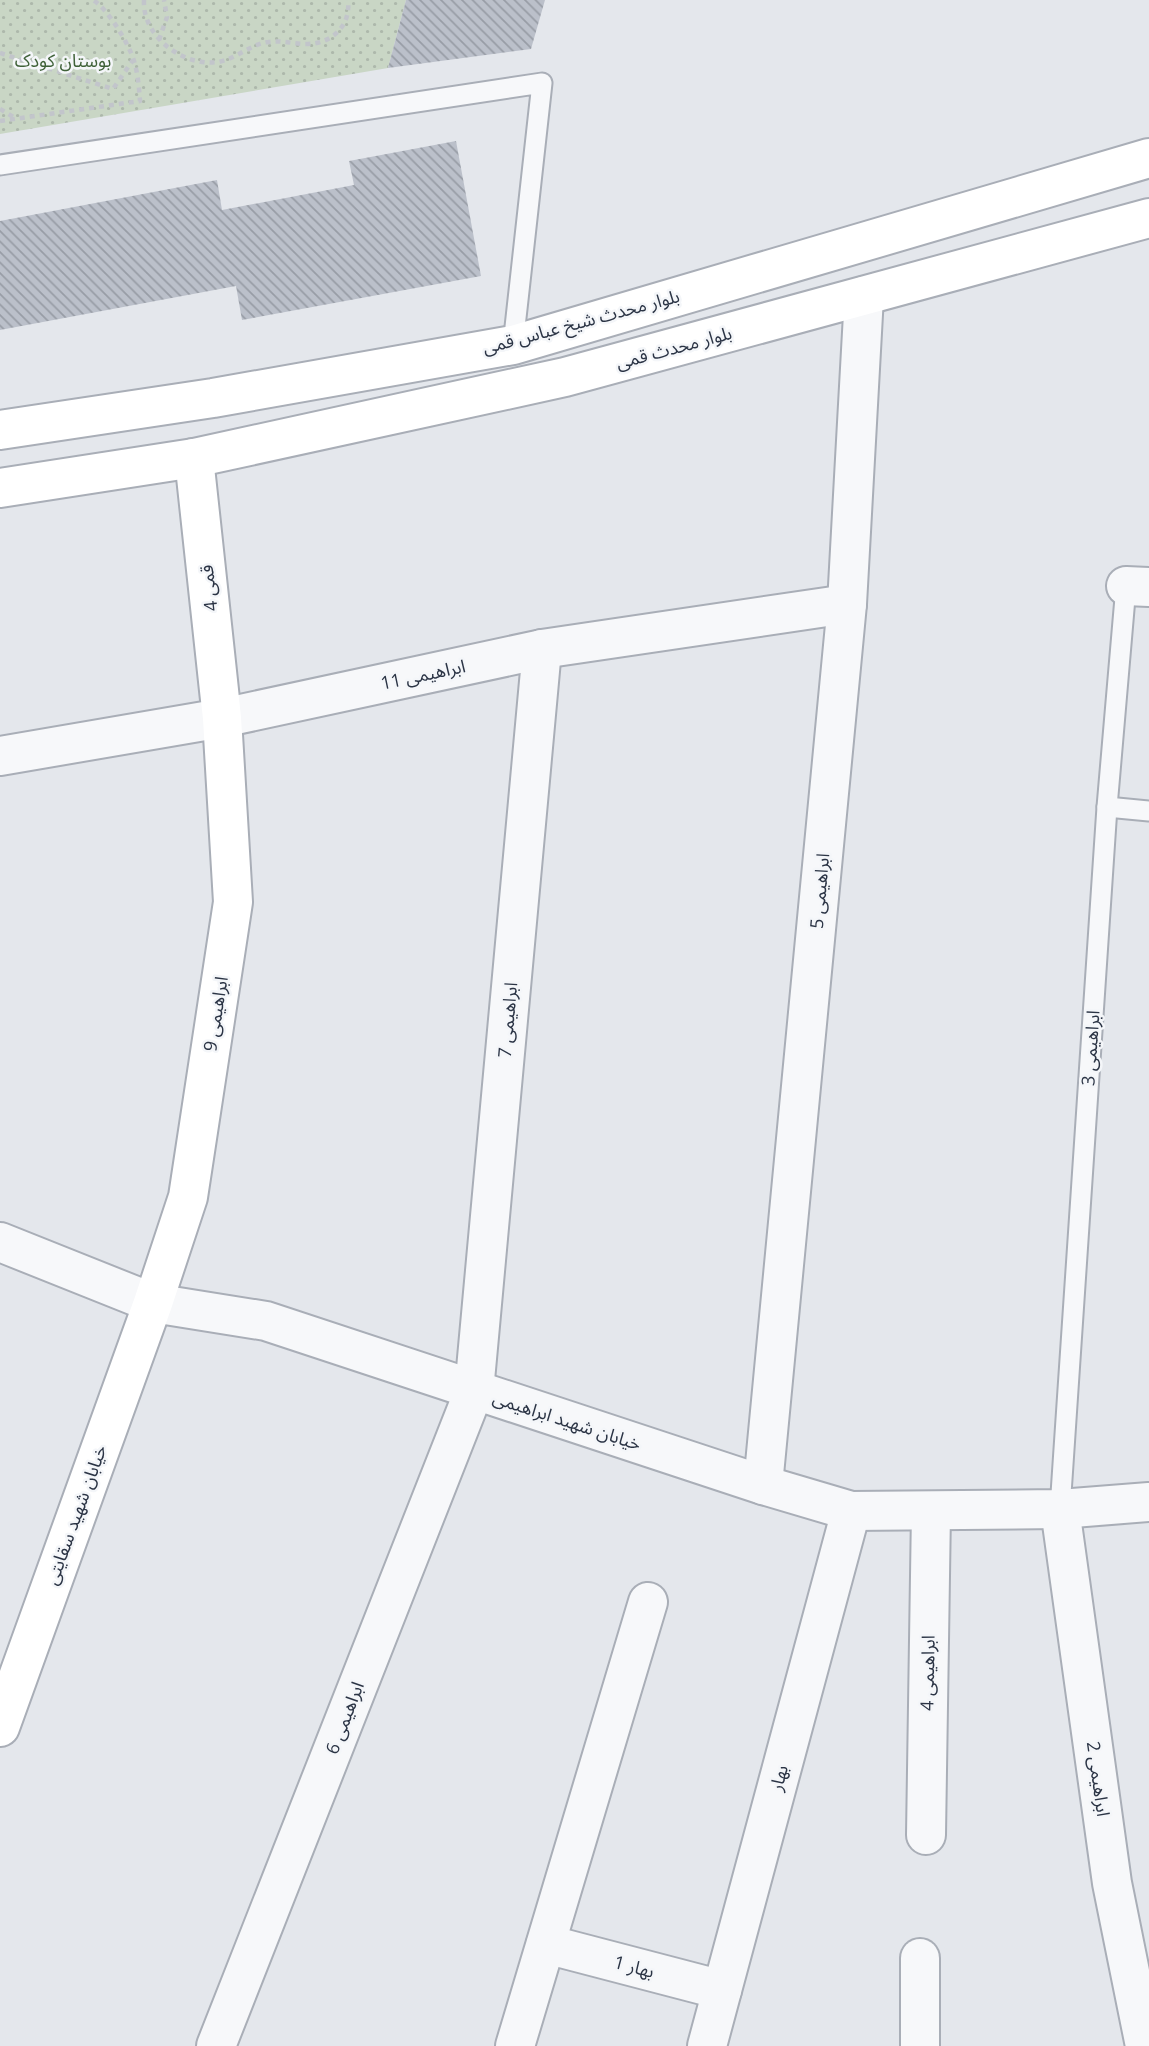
<svg xmlns="http://www.w3.org/2000/svg" width="1149" height="2046" font-family="'Open Sans','Noto Sans Arabic',sans-serif">
	<style>
		.park { fill: url(#park-dots) }
		.building { fill: url(#building-back-hatch) }
		.lines { fill: none; stroke-linecap: round; stroke-linejoin: round }
		.service-casing { stroke: #a9aeb7; stroke-width: 23 }
		.minor-casing { stroke: #a9aeb7; stroke-width: 42 }
		.secondary-casing { stroke: #a9aeb7; stroke-width: 42 }
		.path { stroke: #c2c5cb; stroke-width: 4.5; stroke-dasharray: 5 5; stroke-linecap: butt }
		.service { stroke: #f7f8fa; stroke-width: 19 }
		.minor { stroke: #f7f8fa; stroke-width: 38 }
		.secondary { stroke: #fff; stroke-width: 38 }
		.labels { text-anchor: middle; stroke-width: 5; stroke-linejoin: round; paint-order: stroke }
		.park-label { font-size: 18px; fill: #3f6138; stroke: #f4f6f9 }
		.street-label { font-size: 18px; fill: #2b3445; stroke: #f4f6f9 }
	</style>
	<defs>
		<pattern id="park-dots" width="8" height="8" patternUnits="userSpaceOnUse" patternTransform="scale(1.75)"><rect width="8" height="8" fill="#c9d6c5"/><path d="M2 2h.1M6 6h.1" fill="none" stroke="#adb8ab" stroke-width="1.8" stroke-linecap="round"/></pattern>
		<pattern id="building-back-hatch" width="6" height="6" patternUnits="userSpaceOnUse" patternTransform="scale(1.75)"><rect width="6" height="6" fill="#bbc0ca"/><path d="M-1 5l2 2M0 0l6 6M5-1l2 2" fill="none" stroke="#989da6"/></pattern>
	</defs>
	<rect width="100%" height="100%" fill="#e4e7ec"/>
	<path class="park" d="M 0,0 L 406,0 L 388,68 L 0,134 Z"/>
	<g class="building">
		<path d="M 406,0 L 545,0 L 531,49 L 388,68 Z"/>
		<path d="M 456,141 L 481,276 L 242,320 L 236,286 L 0,330 L 0,221 L 217,180 L 222,210 L 354,185 L 349,161 Z"/>
	</g>
	<g class="lines">
		<g class="service-casing">
			<g id="service">
				<path d="M 0,165 L 542,83 L 513,345"/>
				<path d="M 1107,807 L 1149,811"/>
				<path d="M 1060,1509 L 1107,807 L 1126,586"/>
			</g>
		</g>
		<g class="minor-casing">
			<g id="minor">
				<path d="M 1126,586 L 1149,587"/>
				<path d="M 0,756 L 222,718 L 542,649 L 847,604"/>
				<path d="M 0,1242 L 153,1303 L 266,1321 L 763,1485 L 851,1511 L 1060,1509 L 1149,1502"/>
				<path d="M 763,1485 L 847,604 L 864,296"/>
				<path d="M 1060,1509 L 1112,1883 L 1145,2046"/>
				<path d="M 926,1835 L 931,1511"/>
				<path d="M 546,1944 L 722,1990"/>
				<path d="M 216,2046 L 474,1391 L 542,649"/>
				<path d="M 515,2046 L 648,1602"/>
				<path d="M 707,2046 L 851,1511"/>
				<path d="M 920,2046 L 920,1958"/>
			</g>
		</g>
		<g class="secondary-casing">
			<g id="secondary">
				<path d="M 0,430 L 213,398 L 513,345 L 1149,158"/>
				<path d="M 0,488 L 194,458 L 565,377 L 1149,218"/>
				<path d="M 0,1727 L 153,1303 L 188,1197 L 233,902 L 222,718 L 194,458"/>
			</g>
		</g>
		<g class="path">
			<path d="M 144,0 C 142,37 184,67 218,62 C 236,59 251,44 268,42 C 282,40 293,44 306,44 C 332,44 351,26 348,0"/>
			<path d="M 159,40 L 167,17 L 164,0"/>
			<path d="M 0,53 L 113,89 L 133,60"/>
			<path d="M 0,109 L 17,119"/>
			<path d="M 0,121 L 140,101 C 139,88 138,74 134,61 C 129,44 108,9 93,0"/>
		</g>
		<use href="#service" class="service"/>
		<use href="#minor" class="minor"/>
		<use href="#secondary" class="secondary"/>
	</g>
	<g class="labels">
		<g class="park-label">
			<text x="63" y="67">بوستان کودک</text>
		</g>
		<g class="street-label">
			<text transform="translate(581 322) rotate(-15)" y="6">بلوار محدث شیخ عباس قمی</text>
			<text transform="translate(674 348) rotate(-15)" y="6">بلوار محدث قمی</text>
			<text transform="translate(209 588) rotate(-96)" y="6">قمی 4</text>
			<text transform="translate(423 675) rotate(-12)" y="6">ابراهیمی 11</text>
			<text transform="translate(820 891) rotate(-85)" y="6">ابراهیمی 5</text>
			<text transform="translate(216 1014) rotate(-81)" y="6">ابراهیمی 9</text>
			<text transform="translate(508 1020) rotate(-85)" y="6">ابراهیمی 7</text>
			<text transform="translate(1091 1048) rotate(-86)" y="6">ابراهیمی 3</text>
			<text transform="translate(567 1421) rotate(18)" y="6">خیابان شهید ابراهیمی</text>
			<text transform="translate(76 1515) rotate(-70)" y="6">خیابان شهید سقایتی</text>
			<text transform="translate(928 1673) rotate(-89)" y="6">ابراهیمی 4</text>
			<text transform="translate(345 1718) rotate(-69)" y="6">ابراهیمی 6</text>
			<text transform="translate(779 1778) rotate(-75)" y="6">بهار</text>
			<text transform="translate(1098 1779) rotate(82)" y="6">ابراهیمی 2</text>
			<text transform="translate(634 1967) rotate(15)" y="6">بهار 1</text>
		</g>
	</g>
</svg>
